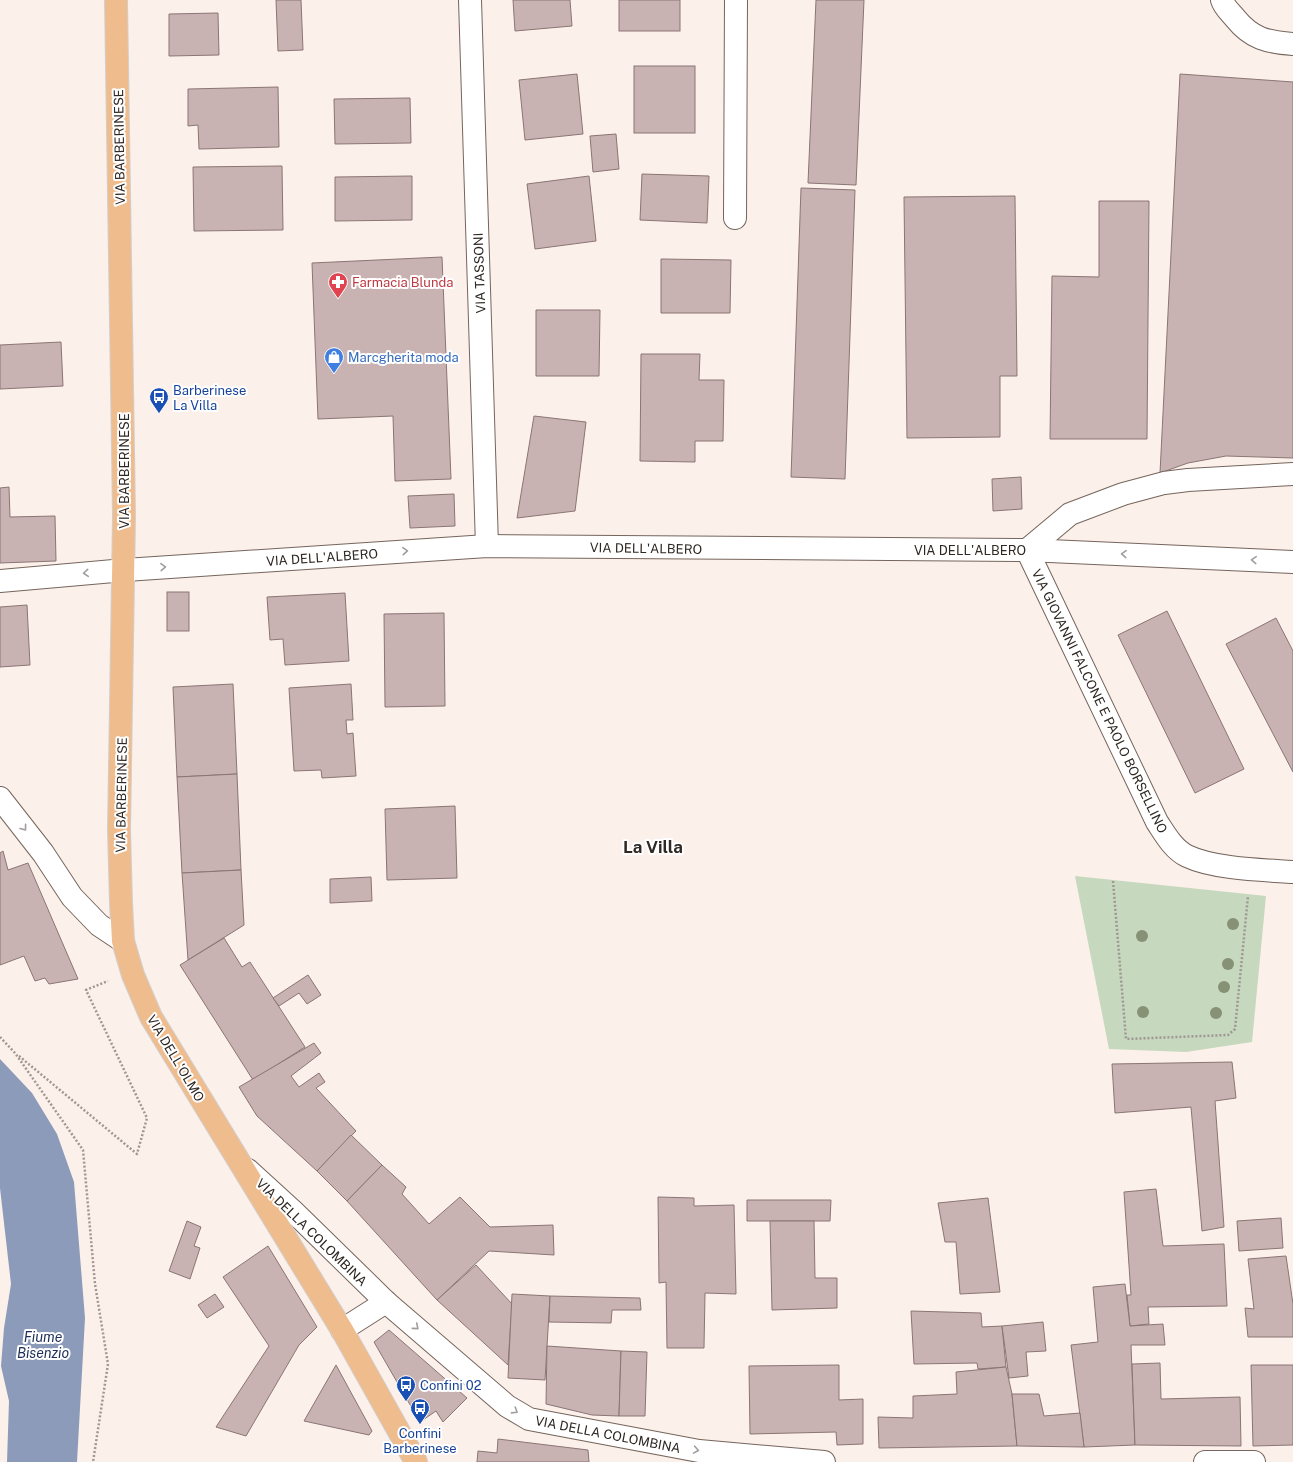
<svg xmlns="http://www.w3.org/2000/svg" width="1293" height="1462" font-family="'Public Sans',sans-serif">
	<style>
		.green { fill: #c6d8be }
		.water { fill: #8c9bb9 }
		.building { fill: #c9b3b2; stroke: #8a7574 }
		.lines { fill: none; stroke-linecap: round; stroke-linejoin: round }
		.minor-casing { stroke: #75655c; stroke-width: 24 }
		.major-casing { stroke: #d1cfcf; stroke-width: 24 }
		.path { stroke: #a19792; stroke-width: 2.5; stroke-dasharray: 2 2; stroke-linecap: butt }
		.minor { stroke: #fff; stroke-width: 22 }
		.major { stroke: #efbc8e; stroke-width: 22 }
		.tree { fill: #869176 }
		.oneway { stroke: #a19e9c }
		.labels { text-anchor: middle; stroke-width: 4; stroke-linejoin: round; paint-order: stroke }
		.street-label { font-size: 13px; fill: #2e2723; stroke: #fff }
		.health-label { font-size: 13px; fill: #be3a42; stroke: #fff; text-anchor: start }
		.shop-label { font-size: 13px; fill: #366cbe; stroke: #fff; text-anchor: start }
		.transit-label { font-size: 13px; fill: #164399; stroke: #fff; text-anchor: start }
		.water-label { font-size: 14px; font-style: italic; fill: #1d2e57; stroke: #fff }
		.district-label { font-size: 17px; font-weight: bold; fill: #2e2723; stroke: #fff }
	</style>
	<rect width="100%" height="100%" fill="#fcf0ea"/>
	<path class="green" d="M 1075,876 L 1266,896 L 1252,1042 L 1186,1052 L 1109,1049 Z"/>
	<path class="water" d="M 0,1059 L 32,1093 L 57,1134 L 74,1182 L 85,1318 L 77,1462 L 7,1462 L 9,1401 L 1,1366 L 4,1328 L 11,1284 L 0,1188 Z"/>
	<g class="building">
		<path d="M 276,0 L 301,0 L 303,50 L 278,51 Z"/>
		<path d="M 513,0 L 570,0 L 572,26 L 515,31 Z"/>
		<rect x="619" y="0" width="61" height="31"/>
		<path d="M 816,0 L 864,0 L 856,185 L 808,183 Z"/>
		<path d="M 218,13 L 219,55 L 169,56 L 169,14 Z"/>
		<rect x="634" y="66" width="61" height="67"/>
		<path d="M 577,74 L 583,134 L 525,140 L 519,80 Z"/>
		<path d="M 1180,74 L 1293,82 L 1293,458 L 1226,456 L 1188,463 L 1160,473 Z"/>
		<path d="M 278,87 L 279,147 L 199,149 L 198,125 L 188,126 L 188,89 Z"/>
		<path d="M 410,98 L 411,143 L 335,144 L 334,99 Z"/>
		<path d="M 616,134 L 619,169 L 593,172 L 590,136 Z"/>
		<path d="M 282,166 L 283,230 L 194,231 L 193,167 Z"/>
		<path d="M 642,174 L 709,176 L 707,223 L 640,220 Z"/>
		<path d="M 412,176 L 412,220 L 335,221 L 335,177 Z"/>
		<path d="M 589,176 L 596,241 L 535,249 L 527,184 Z"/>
		<path d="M 801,188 L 855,190 L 845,479 L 791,477 Z"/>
		<path d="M 1015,196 L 1017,376 L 1000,376 L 1000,437 L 907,438 L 904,197 Z"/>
		<path d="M 1099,201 L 1149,201 L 1147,439 L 1050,439 L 1052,276 L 1099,277 Z"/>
		<path d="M 442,257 L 451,479 L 395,481 L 393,416 L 318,419 L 312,263 Z"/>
		<path d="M 661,259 L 731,260 L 730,313 L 661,313 Z"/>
		<path d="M 536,310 L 600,310 L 599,376 L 536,376 Z"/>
		<path d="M 61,342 L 63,386 L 0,389 L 0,345 Z"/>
		<path d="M 641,354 L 700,354 L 699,380 L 724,380 L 723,441 L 695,441 L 695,462 L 640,461 Z"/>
		<path d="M 534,416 L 586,422 L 575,511 L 517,518 Z"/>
		<path d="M 1021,477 L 1022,509 L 993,511 L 992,479 Z"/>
		<path d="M 9,487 L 10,517 L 55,516 L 56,561 L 0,563 L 0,488 Z"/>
		<path d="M 454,494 L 455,526 L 410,528 L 408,496 Z"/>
		<rect x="167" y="592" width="22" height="39"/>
		<path d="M 345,593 L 349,661 L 285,665 L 283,639 L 270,640 L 267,597 Z"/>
		<path d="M 27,605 L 30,665 L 0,667 L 0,607 Z"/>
		<path d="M 1167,611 L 1244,769 L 1195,793 L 1118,635 Z"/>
		<path d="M 444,613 L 445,706 L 385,707 L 384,614 Z"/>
		<path d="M 1276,618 L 1293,651 L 1293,772 L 1226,644 Z"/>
		<path d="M 233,684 L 237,774 L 177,777 L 173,687 Z"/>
		<path d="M 351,684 L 353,720 L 346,720 L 347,734 L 353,733 L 356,776 L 322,778 L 321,770 L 294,771 L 289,688 Z"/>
		<path d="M 237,774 L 241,870 L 182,873 L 177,777 Z"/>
		<path d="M 455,806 L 457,878 L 387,880 L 385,809 Z"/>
		<path d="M 3,851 L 8,870 L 28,863 L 78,979 L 49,984 L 45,978 L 35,981 L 24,956 L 0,965 L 0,853 Z"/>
		<path d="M 241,870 L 244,925 L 188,960 L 182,873 Z"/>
		<path d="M 371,877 L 372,901 L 330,903 L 330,879 Z"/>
		<path d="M 224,938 L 242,967 L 250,962 L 305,1047 L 253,1080 L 180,965 Z"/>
		<path d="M 308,975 L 321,995 L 307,1004 L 299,993 L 279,1006 L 273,998 Z"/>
		<path d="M 314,1043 L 321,1053 L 291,1076 L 299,1087 L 319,1073 L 325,1082 L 316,1088 L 356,1131 L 317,1171 L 257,1116 L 239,1087 Z"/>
		<path d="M 1232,1062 L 1236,1098 L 1215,1101 L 1224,1227 L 1202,1231 L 1191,1107 L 1115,1113 L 1112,1064 Z"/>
		<path d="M 351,1135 L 382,1165 L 347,1201 L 317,1171 Z"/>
		<path d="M 382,1165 L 406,1187 L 402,1194 L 429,1224 L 460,1197 L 490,1227 L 553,1225 L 554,1255 L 489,1251 L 437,1300 L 347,1201 Z"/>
		<path d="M 1156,1189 L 1163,1246 L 1224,1244 L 1227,1306 L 1148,1307 L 1149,1324 L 1130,1326 L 1127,1295 L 1131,1295 L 1124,1192 Z"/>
		<path d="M 658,1197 L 694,1198 L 694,1206 L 734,1205 L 736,1294 L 705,1293 L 704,1348 L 667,1348 L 666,1282 L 659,1283 Z"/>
		<path d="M 988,1198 L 1000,1292 L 960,1294 L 956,1242 L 945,1242 L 938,1203 Z"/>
		<path d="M 747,1200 L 831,1200 L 830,1221 L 747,1221 Z"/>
		<path d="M 1281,1218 L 1283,1248 L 1239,1251 L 1237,1221 Z"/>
		<path d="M 187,1221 L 201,1227 L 194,1246 L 200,1248 L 190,1279 L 169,1271 Z"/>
		<path d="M 770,1221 L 814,1221 L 815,1278 L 837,1278 L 837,1308 L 772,1310 Z"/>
		<path d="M 268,1246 L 317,1327 L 299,1345 L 246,1436 L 216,1427 L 269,1346 L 223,1277 Z"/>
		<path d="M 1286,1256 L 1293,1304 L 1293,1337 L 1248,1337 L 1245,1308 L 1254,1309 L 1248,1259 Z"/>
		<path d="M 476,1265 L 512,1304 L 508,1365 L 437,1300 Z"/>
		<path d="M 1125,1284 L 1130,1326 L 1163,1324 L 1165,1345 L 1131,1345 L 1135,1445 L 1084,1447 L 1071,1345 L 1098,1342 L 1093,1287 Z"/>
		<path d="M 215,1294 L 224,1307 L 207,1318 L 198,1305 Z"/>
		<path d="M 512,1294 L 550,1296 L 545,1380 L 508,1378 Z"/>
		<path d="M 550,1296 L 640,1298 L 641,1310 L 612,1310 L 611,1323 L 549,1322 Z"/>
		<path d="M 911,1311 L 981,1313 L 982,1327 L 1002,1326 L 1006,1367 L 978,1369 L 977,1363 L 914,1364 Z"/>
		<path d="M 1043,1322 L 1046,1351 L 1026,1352 L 1028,1376 L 1009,1378 L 1002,1326 Z"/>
		<path d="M 389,1330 L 467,1398 L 443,1422 L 436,1411 L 420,1422 L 374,1342 Z"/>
		<path d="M 547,1346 L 621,1351 L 619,1416 L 592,1415 L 546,1404 Z"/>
		<path d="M 621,1351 L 647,1352 L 645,1416 L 619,1416 Z"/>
		<path d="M 1160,1363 L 1161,1399 L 1240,1397 L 1241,1446 L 1135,1445 L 1132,1364 Z"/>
		<path d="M 336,1365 L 372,1431 L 369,1435 L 304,1421 Z"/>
		<path d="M 839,1365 L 839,1400 L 863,1399 L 863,1444 L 837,1445 L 836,1432 L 750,1434 L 749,1366 Z"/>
		<path d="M 1251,1365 L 1293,1365 L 1293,1445 L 1253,1446 Z"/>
		<path d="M 1006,1367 L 1012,1394 L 1017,1446 L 879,1448 L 878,1417 L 913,1418 L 913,1396 L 957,1394 L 956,1372 Z"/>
		<path d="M 1012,1394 L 1039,1394 L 1044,1416 L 1080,1413 L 1084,1447 L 1017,1446 Z"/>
		<path d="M 498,1439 L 588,1450 L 589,1462 L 477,1462 L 478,1451 L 497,1453 Z"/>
	</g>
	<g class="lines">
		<g class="minor-casing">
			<g id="minor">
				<path d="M 470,0 L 487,546"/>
				<path d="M 1222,0 C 1224,7 1230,12 1235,18 C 1252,39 1267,42 1293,44"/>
				<path d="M 735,218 L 736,0"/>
				<path d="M 1027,550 L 1157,822 C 1165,834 1173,849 1187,856 C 1214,869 1263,870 1293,872"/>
				<path d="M 1027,550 L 1070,514 L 1123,494 L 1164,483 L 1188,480 L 1293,474"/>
				<path d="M 0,581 L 125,570 L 487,546 L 1027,550 L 1293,562"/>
				<path d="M 0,798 L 43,853 L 72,897 L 99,925 L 123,941"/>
				<path d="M 248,1170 L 294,1212 L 386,1302 L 507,1406 L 529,1419 L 699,1451 L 824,1462"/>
				<path d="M 342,1330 L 386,1302"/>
				<path d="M 1205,1462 L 1254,1462"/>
			</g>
		</g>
		<g class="major-casing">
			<path id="major" d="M 116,0 L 124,516 L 119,830 L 121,903 L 123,941 L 133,975 L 151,1017 L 342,1330 L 416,1462"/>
		</g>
		<g class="path">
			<path d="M 1113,881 L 1126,1039 L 1228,1035 L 1235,1029 L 1248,896"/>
			<path d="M 0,1037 L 15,1053 L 83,1150 L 95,1284 L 108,1364 L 93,1462"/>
			<path d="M 19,1056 L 137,1154 L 147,1118 L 86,990 L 108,981"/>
		</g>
		<use href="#minor" class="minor"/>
		<use href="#major" class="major"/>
	</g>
	<g class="tree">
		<circle cx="1233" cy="924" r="6"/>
		<circle cx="1142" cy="936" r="6"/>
		<circle cx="1228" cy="964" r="6"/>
		<circle cx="1224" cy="987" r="6"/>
		<circle cx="1143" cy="1012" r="6"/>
		<circle cx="1216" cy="1013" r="6"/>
	</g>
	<defs><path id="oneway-chevron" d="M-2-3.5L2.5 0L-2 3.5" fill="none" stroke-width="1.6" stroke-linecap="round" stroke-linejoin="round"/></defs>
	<g class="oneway">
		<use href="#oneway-chevron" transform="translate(405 551) rotate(-4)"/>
		<use href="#oneway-chevron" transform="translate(1124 554) rotate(-177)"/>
		<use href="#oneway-chevron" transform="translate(1254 560) rotate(-177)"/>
		<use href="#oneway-chevron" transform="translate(163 567) rotate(-3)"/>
		<use href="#oneway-chevron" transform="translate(86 573) rotate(175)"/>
		<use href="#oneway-chevron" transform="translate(24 828) rotate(53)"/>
		<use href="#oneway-chevron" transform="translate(416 1327) rotate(40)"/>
		<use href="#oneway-chevron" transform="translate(515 1411) rotate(32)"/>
		<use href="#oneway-chevron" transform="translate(696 1450) rotate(10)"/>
	</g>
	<defs>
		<g id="pharmacy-pin" transform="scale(1)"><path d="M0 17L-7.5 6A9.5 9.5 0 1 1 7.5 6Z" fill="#e0444e" stroke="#fff"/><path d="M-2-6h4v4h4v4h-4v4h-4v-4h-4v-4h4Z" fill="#fff"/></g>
		<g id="shop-pin" transform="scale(1)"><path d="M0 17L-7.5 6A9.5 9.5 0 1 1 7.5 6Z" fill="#3f7fe0" stroke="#fff"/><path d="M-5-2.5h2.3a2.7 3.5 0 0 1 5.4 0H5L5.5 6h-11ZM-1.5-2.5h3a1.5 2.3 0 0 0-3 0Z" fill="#fff"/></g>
		<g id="bus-pin" transform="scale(1)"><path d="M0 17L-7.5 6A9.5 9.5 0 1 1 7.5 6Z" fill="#1a4fb4" stroke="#fff"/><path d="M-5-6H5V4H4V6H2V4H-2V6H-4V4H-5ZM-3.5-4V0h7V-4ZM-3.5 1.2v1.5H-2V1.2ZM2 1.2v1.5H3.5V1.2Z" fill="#fff"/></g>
	</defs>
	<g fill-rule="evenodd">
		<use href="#pharmacy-pin" x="338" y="282"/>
		<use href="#shop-pin" x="334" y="357"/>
		<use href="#bus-pin" x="159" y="397"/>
		<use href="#bus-pin" x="406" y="1385"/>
		<use href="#bus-pin" x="420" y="1408"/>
	</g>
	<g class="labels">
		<g class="street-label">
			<text transform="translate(119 147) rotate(-91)" y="5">VIA BARBERINESE</text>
			<text transform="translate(479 273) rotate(-92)" y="5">VIA TASSONI</text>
			<text transform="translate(124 471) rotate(-90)" y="5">VIA BARBERINESE</text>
			<text transform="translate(646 548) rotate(1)" y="5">VIA DELL'ALBERO</text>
			<text x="970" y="555">VIA DELL'ALBERO</text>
			<text transform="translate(322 557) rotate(-4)" y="5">VIA DELL'ALBERO</text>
			<text transform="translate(1100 701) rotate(64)" y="5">VIA GIOVANNI FALCONE E PAOLO BORSELLINO</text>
			<text transform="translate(121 795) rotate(-89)" y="5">VIA BARBERINESE</text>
			<text transform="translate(176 1058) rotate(59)" y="5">VIA DELL'OLMO</text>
			<text transform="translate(312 1232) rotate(44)" y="5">VIA DELLA COLOMBINA</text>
			<text transform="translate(608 1434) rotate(11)" y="5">VIA DELLA COLOMBINA</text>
		</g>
		<g class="health-label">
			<text x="352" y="287">Farmacia Blunda</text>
		</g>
		<g class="shop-label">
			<text x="348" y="362">Marcgherita moda</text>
		</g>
		<g class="transit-label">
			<text x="173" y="395">Barberinese<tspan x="173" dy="15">La Villa</tspan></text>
			<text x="420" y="1390">Confini 02</text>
			<text x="420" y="1438" text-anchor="middle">Confini<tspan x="420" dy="15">Barberinese</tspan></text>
		</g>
		<g class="water-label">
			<text x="43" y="1342">Fiume<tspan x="43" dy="16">Bisenzio</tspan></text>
		</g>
		<g class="district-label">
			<text x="653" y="853">La Villa</text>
		</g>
	</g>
</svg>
